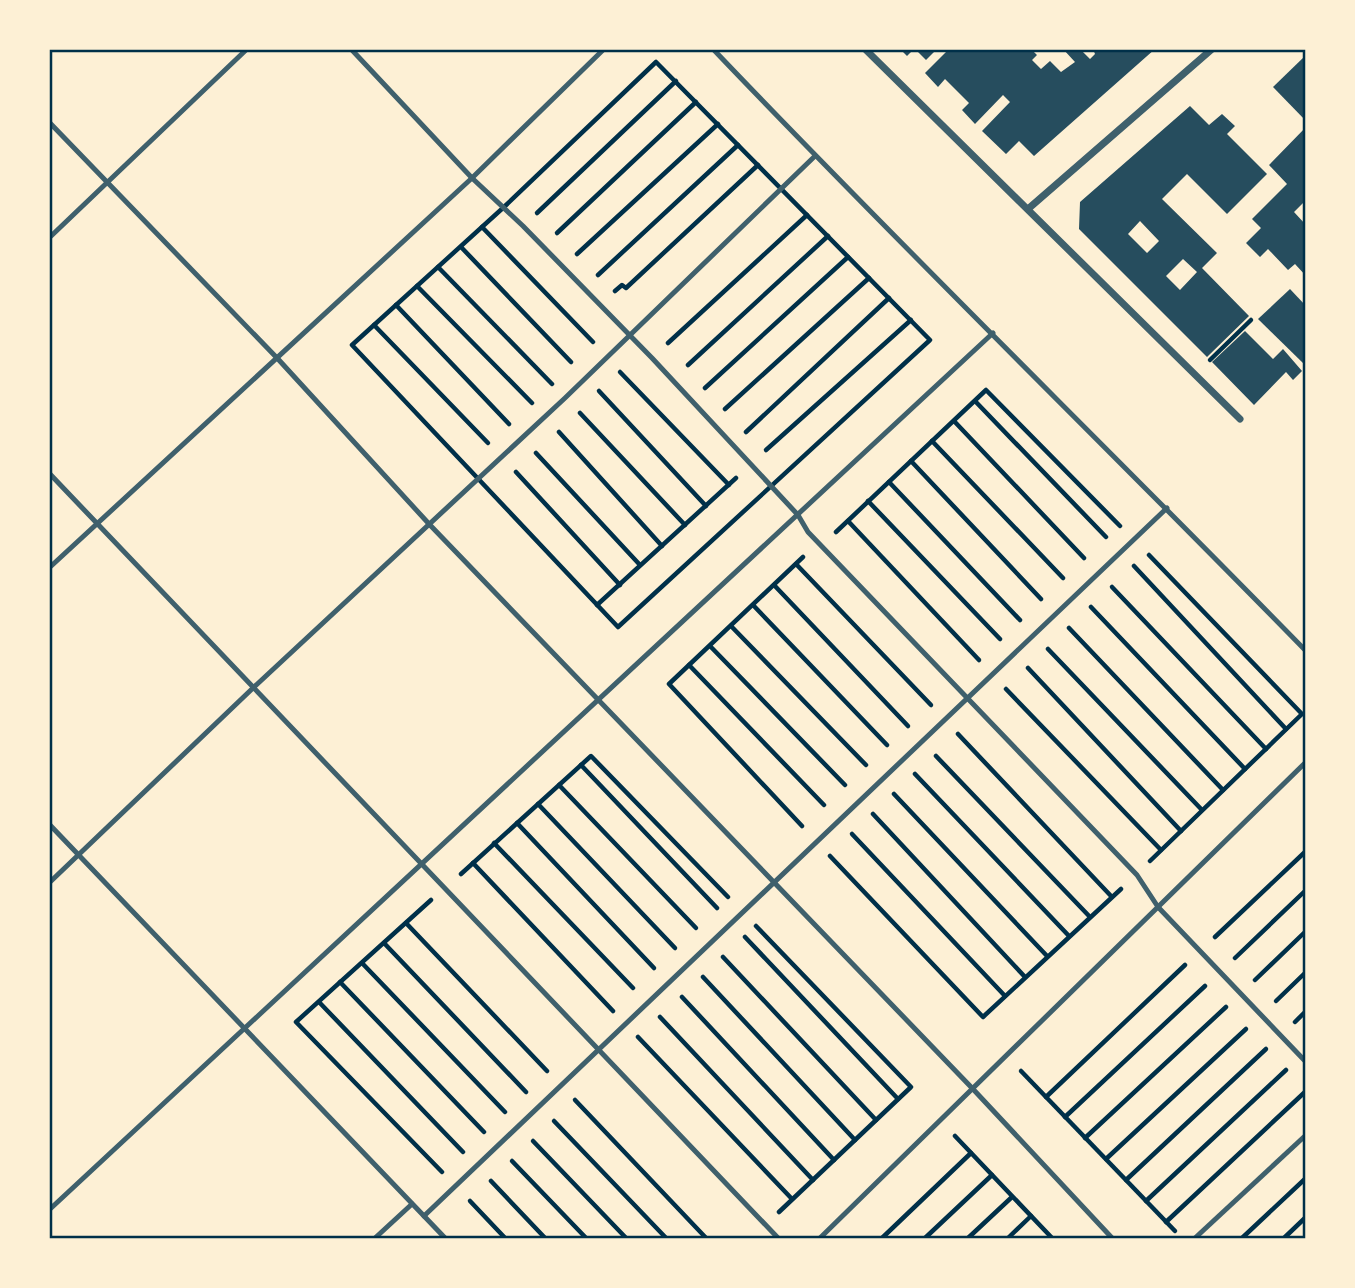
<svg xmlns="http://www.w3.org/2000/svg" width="1355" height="1288" font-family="'Noto Sans',sans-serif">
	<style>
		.building { fill: #264d5e; fill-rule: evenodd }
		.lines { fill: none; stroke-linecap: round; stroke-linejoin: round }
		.path { stroke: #003049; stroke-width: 4.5 }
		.service { stroke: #3f606c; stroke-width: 5 }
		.minor { stroke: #3f606c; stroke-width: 7 }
		.neatline { fill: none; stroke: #003049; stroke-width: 2.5 }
	</style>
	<rect width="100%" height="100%" fill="#fdf0d5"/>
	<g class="building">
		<path d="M 900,49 L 914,49 L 907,56 Z"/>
		<path d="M 915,49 L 937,49 L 926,60 Z"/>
		<path d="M 949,49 L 1031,49 L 1037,55 L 1032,60 L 1041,69 L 1050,61 L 1061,72 L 1075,62 L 1063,49 L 1080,49 L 1090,59 L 1095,54 L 1093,49 L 1155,49 L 1034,156 L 1019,141 L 1006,154 L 982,131 L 1010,102 L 1003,95 L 975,124 L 962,110 L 969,103 L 945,79 L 938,87 L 925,73 Z"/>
		<path d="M 1306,55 L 1306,121 L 1273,87 Z"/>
		<path d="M 1190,106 L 1209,125 L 1222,114 L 1235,126 L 1227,134 L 1267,174 L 1227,214 L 1187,174 L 1162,199 L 1217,253 L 1202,268 L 1249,316 L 1207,357 L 1079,229 L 1080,202 ZM 1140,221 L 1159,241 L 1147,253 L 1128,234 ZM 1183,259 L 1197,272 L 1180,290 L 1166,276 Z"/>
		<path d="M 1306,127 L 1306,200 L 1294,212 L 1306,225 L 1306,276 L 1295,264 L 1288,270 L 1268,249 L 1260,257 L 1246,243 L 1261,228 L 1252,219 L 1287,184 L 1269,165 Z"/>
		<path d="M 1290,289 L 1306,306 L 1306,366 L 1258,319 Z"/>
		<path d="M 1245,331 L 1273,359 L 1283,349 L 1302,371 L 1293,380 L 1286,372 L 1254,405 L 1212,362 Z"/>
	</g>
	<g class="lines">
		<g class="path">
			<path d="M 656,62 L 930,340 L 618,627 L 352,345 L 504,207 Z"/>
			<path d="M 537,213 L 676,81"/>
			<path d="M 482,227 L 593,342"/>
			<path d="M 557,233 L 696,102"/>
			<path d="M 461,247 L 571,362"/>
			<path d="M 577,254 L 718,124"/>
			<path d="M 438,267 L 552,384"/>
			<path d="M 598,275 L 738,145"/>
			<path d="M 417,286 L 532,403"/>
			<path d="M 615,291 L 622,285 L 626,288 L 758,165"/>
			<path d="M 396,305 L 509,424"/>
			<path d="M 374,325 L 488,443"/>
			<path d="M 668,343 L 807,215"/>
			<path d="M 1210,360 L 1251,320"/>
			<path d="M 688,365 L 828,236"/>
			<path d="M 620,372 L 729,485"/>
			<path d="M 705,388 L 848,257"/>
			<path d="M 599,391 L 706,506"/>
			<path d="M 975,401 L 1106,537"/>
			<path d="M 725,409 L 869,278"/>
			<path d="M 580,413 L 685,525"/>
			<path d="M 954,421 L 1084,558"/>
			<path d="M 559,432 L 662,546"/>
			<path d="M 746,432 L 889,298"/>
			<path d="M 932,441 L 1063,578"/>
			<path d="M 766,450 L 911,320"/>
			<path d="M 536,453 L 640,565"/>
			<path d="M 911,461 L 1041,599"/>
			<path d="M 516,472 L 620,585"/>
			<path d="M 889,482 L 1020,620"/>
			<path d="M 868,501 L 1000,639"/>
			<path d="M 848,521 L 979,660"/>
			<path d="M 836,532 L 986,390 L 1120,526"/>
			<path d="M 1149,555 L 1302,714 L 1150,861"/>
			<path d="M 796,564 L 931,705"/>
			<path d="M 1134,566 L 1286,729"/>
			<path d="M 774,585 L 908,726"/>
			<path d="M 1112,587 L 1266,749"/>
			<path d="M 597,605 L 736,478"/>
			<path d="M 753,605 L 887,745"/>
			<path d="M 1091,607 L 1245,769"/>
			<path d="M 731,626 L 866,765"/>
			<path d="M 1069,628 L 1223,790"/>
			<path d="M 710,646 L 845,785"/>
			<path d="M 1048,649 L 1202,810"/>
			<path d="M 689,665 L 824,805"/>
			<path d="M 1028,668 L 1181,831"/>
			<path d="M 1006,689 L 1161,850"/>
			<path d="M 958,734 L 1111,896"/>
			<path d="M 936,756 L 1090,917"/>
			<path d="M 581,765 L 717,908"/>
			<path d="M 915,774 L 1069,936"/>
			<path d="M 559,785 L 696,928"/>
			<path d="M 894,794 L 1047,956"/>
			<path d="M 538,804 L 675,948"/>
			<path d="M 873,814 L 1025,977"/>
			<path d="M 517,823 L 654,968"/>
			<path d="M 802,826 L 669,684 L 803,557"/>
			<path d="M 852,834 L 1005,996"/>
			<path d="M 494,843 L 633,988"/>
			<path d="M 830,856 L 983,1017 L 1121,889"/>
			<path d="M 473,863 L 613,1011"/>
			<path d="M 461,874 L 591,756 L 728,897"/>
			<path d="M 431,900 L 296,1022 L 442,1172"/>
			<path d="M 406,923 L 547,1071"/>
			<path d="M 756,926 L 911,1087 L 779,1212"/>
			<path d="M 745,937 L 898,1099"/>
			<path d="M 1215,937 L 1306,851"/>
			<path d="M 384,943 L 526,1092"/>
			<path d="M 723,957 L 876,1120"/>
			<path d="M 1235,958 L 1306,890"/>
			<path d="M 362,963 L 505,1112"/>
			<path d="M 703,977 L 855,1140"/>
			<path d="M 1255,980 L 1306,931"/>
			<path d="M 340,982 L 484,1132"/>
			<path d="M 682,997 L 834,1160"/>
			<path d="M 1276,1001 L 1306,972"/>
			<path d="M 319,1002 L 463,1152"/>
			<path d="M 660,1017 L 813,1180"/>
			<path d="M 1295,1022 L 1306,1011"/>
			<path d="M 638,1037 L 792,1199"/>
			<path d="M 1021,1071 L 1175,1231"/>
			<path d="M 1046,1097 L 1185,965"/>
			<path d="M 575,1100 L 707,1239"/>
			<path d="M 1065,1117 L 1205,986"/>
			<path d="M 554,1121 L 667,1239"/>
			<path d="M 955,1136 L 1053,1239"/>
			<path d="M 1085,1138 L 1226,1007"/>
			<path d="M 533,1141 L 627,1239"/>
			<path d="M 1106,1159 L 1246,1029"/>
			<path d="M 512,1161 L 587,1239"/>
			<path d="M 1126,1180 L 1266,1049"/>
			<path d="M 491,1181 L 546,1239"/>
			<path d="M 470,1201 L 506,1239"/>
			<path d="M 1146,1201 L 1286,1070"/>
			<path d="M 1166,1222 L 1306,1091"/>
			<path d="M 881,1239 L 971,1153"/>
			<path d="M 924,1239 L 992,1175"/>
			<path d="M 967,1239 L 1012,1197"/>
			<path d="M 1007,1239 L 1031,1216"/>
			<path d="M 1241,1239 L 1306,1178"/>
			<path d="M 1283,1239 L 1306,1217"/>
		</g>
		<g class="service">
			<path d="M 351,49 L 472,178 L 523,226 L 652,358 L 798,515 L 808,532 L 1137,875 L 1158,907 L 1306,1062"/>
			<path d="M 713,49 C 907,253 1109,449 1306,651"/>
			<path d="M 49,122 L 278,359 L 430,525 L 972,1088 L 1113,1239"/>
			<path d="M 49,238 L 247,49"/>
			<path d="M 49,473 L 779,1239"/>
			<path d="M 49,568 L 472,178 L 604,49"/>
			<path d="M 49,824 L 446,1239"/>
			<path d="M 49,883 L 253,688 L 565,398 L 815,156"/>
			<path d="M 49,1210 C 363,918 679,627 993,333"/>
			<path d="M 424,1216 L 1167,508"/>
			<path d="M 374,1239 L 412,1204"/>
			<path d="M 819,1239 L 1306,762"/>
			<path d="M 1194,1239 L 1306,1135"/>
		</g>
		<g class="minor">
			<path d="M 865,49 L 1240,419"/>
			<path d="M 1028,209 L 1212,49"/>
		</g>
	</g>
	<rect width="1355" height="1288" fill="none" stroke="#fdf0d5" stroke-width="102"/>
	<rect x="51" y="51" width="1253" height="1186" class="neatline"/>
</svg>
